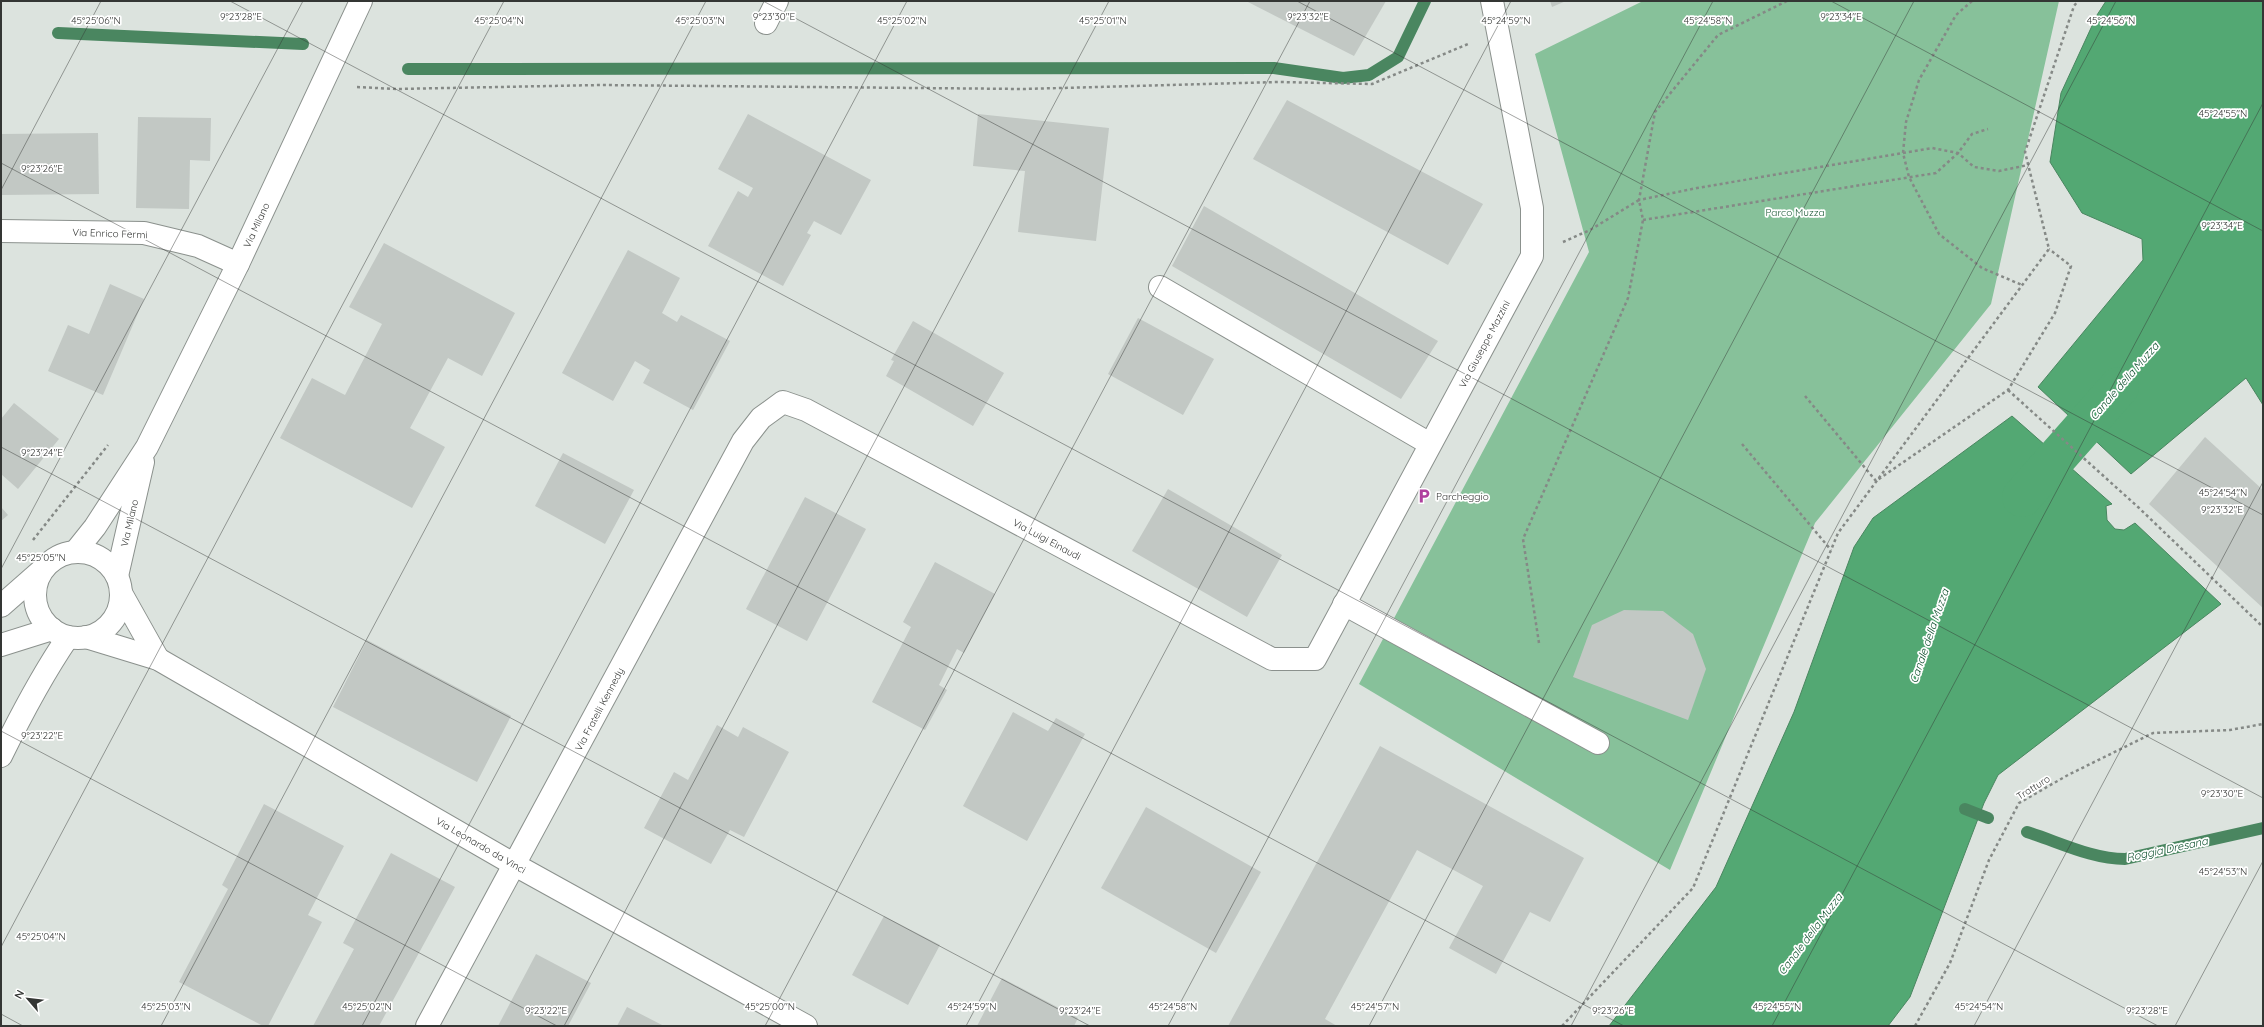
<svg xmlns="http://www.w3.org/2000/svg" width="2264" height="1027" font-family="Quicksand,sans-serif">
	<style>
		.green { fill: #87c19a }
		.water { fill: #53a873; stroke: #4a8660 }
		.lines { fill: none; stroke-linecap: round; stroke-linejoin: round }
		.stream { stroke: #4a8660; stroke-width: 12 }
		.canal { stroke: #53a873; stroke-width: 40 }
		.building { fill: #c2c8c4 }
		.minor-casing { stroke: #8b918d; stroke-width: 24 }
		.path { stroke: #858986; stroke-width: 2.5; stroke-dasharray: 3 3; stroke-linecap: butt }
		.minor { stroke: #fff; stroke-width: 22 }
		.ticks { fill: none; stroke: #343634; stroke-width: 1; stroke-opacity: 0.45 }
		.labels { text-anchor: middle; stroke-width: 3.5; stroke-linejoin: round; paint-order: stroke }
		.park-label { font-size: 10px; fill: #195834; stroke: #fff }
		.street-label { font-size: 10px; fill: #343634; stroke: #fff }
		.poi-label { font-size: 10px; fill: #343634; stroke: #fff; text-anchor: start }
		.water-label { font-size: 11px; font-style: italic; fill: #0b4e2b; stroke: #fff }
		.ticks-label { font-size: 10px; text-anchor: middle; fill: #343634; stroke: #fff; stroke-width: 3.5; stroke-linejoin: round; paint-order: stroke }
	</style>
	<rect width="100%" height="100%" fill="#dce3de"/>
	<path class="green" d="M 1643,1 L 2059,1 L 1991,304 L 1815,523 L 1670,870 L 1359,684 L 1589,252 L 1535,54 Z"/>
	<g class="water">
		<path d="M 2106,1 L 2263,1 L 2263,405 L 2246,378 L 2131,474 L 2038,387 L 2143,260 L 2142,239 L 2082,213 L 2050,162 L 2061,93 L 2097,15 Z"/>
		<path d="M 2012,416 L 2112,504 L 2106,506 L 2107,520 L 2115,529 L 2124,530 L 2135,523 L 2221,604 L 1998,775 L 1984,803 L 1910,997 L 1888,1026 L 1609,1026 L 1716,887 L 1794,712 L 1854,547 L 1873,518 Z"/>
	</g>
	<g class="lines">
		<g class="stream">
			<path d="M 58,33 L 303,44"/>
			<path d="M 408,69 L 1274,68 L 1343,78 L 1369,75 L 1398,57 L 1425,1"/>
			<path d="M 1965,809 L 1988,818"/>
			<path d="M 2027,832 C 2059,842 2092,859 2125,859 L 2263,828"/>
		</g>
		<path class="canal" d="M 2022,497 L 2119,387"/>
	</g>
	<g class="building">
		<path d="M 1246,1 L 1386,1 L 1354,56 Z"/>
		<path d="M 1550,1 L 1566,1 L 1552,7 Z"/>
		<path d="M 1287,100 L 1483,204 L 1448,265 L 1253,159 Z"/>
		<path d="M 748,114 L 871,180 L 841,235 L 814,221 L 807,233 L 811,235 L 783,286 L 708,246 L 738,191 L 748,197 L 753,188 L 718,169 Z"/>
		<path d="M 978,114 L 1109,128 L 1096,241 L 1018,232 L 1025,171 L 973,166 Z"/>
		<path d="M 138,117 L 211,118 L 210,161 L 190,160 L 189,209 L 136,208 Z"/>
		<path d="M 98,133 L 99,194 L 1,195 L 1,134 Z"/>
		<path d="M 1204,206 L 1438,341 L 1401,399 L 1172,266 Z"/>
		<path d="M 384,243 L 515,313 L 482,376 L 448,358 L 410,428 L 445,447 L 412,508 L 280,438 L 312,378 L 345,395 L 382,324 L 349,307 Z"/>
		<path d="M 628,250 L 680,278 L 662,313 L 677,322 L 681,315 L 730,341 L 693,410 L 643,383 L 650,370 L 635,361 L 613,401 L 562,373 Z"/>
		<path d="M 110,284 L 144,299 L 103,395 L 48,371 L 68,325 L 89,334 Z"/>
		<path d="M 1138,318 L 1214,359 L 1183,415 L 1108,374 Z"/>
		<path d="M 913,321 L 1004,373 L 973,426 L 886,376 L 894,361 L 891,360 Z"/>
		<path d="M 14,403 L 59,439 L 18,489 L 1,474 L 1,419 Z"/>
		<path d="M 2205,437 L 2263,490 L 2263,608 L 2149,504 Z"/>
		<path d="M 563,453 L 634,490 L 605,544 L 535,506 Z"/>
		<path d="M 1168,489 L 1282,555 L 1247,617 L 1132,551 Z"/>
		<path d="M 805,497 L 866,529 L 807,641 L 746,609 Z"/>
		<path d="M 1,507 L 8,515 L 1,521 Z"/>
		<path d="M 935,562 L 995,594 L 964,653 L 957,649 L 939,685 L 947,690 L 925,730 L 872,702 L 911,627 L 903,622 Z"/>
		<path d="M 1624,610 L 1663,611 L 1693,634 L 1706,669 L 1688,720 L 1573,677 L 1592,625 Z"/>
		<path d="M 367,640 L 511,716 L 477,782 L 333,707 Z"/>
		<path d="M 1013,712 L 1048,731 L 1056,718 L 1085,734 L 1027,841 L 963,806 Z"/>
		<path d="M 717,725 L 738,737 L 743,727 L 789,752 L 744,837 L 730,830 L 711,864 L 644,828 L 674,772 L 688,780 Z"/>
		<path d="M 1380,746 L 1584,858 L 1550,922 L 1530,912 L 1496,974 L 1449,948 L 1483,886 L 1417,850 L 1325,1019 L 1337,1026 L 1228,1026 Z"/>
		<path d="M 264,804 L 344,846 L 308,915 L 322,922 L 268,1026 L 263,1026 L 179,982 L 228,889 L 222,885 Z"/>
		<path d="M 1146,807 L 1261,872 L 1216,953 L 1101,888 Z"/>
		<path d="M 391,853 L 455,887 L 379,1026 L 313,1026 L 354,949 L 343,943 Z"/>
		<path d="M 884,916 L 940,945 L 908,1005 L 852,975 Z"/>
		<path d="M 536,954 L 591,983 L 568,1026 L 498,1026 Z"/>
		<path d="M 1002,978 L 1078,1018 L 1074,1026 L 977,1026 Z"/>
		<path d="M 627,1007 L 664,1026 L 617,1026 Z"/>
	</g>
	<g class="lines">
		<g class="minor-casing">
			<g id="minor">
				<path d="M 766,23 L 777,1"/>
				<path d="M 1,231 L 144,233 L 198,246 L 238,264"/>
				<path d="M 1160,287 L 1430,444"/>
				<circle cx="78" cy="595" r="43"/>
				<path d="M 75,552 L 95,527 L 147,447 L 238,264 L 361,1"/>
				<path d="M 117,576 L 143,462"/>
				<path d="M 121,593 L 158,659"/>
				<path d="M 1344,604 L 1598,743"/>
				<path d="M 1,606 L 42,570"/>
				<path d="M 86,637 L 158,659 L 515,865 L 806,1026"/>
				<path d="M 1,645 L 52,629"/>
				<path d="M 1,756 C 21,715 42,675 68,637"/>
				<path d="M 427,1026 L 743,441 L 761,418 L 783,402 L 806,410 L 1272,659 L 1315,659 L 1532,256 L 1532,208 L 1492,1"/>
			</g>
		</g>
		<g class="path">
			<path d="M 1787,1 L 1718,35 L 1655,112 L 1639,200 L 1697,188 L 1932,148 L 1958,153 L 1974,167 L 1999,171 L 2028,165"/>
			<path d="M 1972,1 L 1956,15 L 1919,80 L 1906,122 L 1903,153 L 1909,177 L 1939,234 L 1982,268 L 2022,285"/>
			<path d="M 357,87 L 396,89 L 601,85 L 1024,89 L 1279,82 L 1372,84 L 1468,44"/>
			<path d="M 1643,220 L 1936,173 L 1958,153 L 1972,134 L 1988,129"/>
			<path d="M 2008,390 L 2138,507 L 2263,627"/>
			<path d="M 1805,396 L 1876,481 L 2008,390 L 2055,313 L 2071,266 L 2049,249"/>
			<path d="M 1742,444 L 1831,550"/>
			<path d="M 33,540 L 108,445"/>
			<path d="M 1539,643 L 1523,539 L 1628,298 L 1643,220 L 1639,200 L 1590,230 L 1563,242"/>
			<path d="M 1562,1026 L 1693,888 L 1838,533 L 2049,249 L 2025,152 L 2074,6 L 2078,1"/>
			<path d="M 1915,1026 L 1950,963 L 1989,860 L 2019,803 L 2068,775 L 2153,733 L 2230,730 L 2263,724"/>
		</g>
		<use href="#minor" class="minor"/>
	</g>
	<path class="ticks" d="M 230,1 L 2158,1026M 763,1 L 2263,798M 1297,1 L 2263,515M 1831,1 L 2263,231M 1,163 L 1624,1026M 1,190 L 101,1M 1,447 L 1090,1026M 1,569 L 303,1M 1,731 L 557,1026M 1,947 L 504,1M 1,1014 L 23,1026M 161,1026 L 706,1M 362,1026 L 907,1M 564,1026 L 1109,1M 765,1026 L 1310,1M 966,1026 L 1511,1M 1168,1026 L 1713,1M 1369,1026 L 1914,1M 1571,1026 L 2116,1M 1772,1026 L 2263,103M 1974,1026 L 2263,482M 2175,1026 L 2263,861"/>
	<defs>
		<g id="parking-bare" transform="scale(1.2)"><path d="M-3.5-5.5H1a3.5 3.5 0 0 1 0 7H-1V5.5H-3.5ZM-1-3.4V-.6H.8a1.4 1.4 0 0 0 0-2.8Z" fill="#b0419e" stroke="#fff" stroke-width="2.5" paint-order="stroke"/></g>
	</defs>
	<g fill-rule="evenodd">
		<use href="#parking-bare" x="1424" y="496"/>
	</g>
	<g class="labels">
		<g class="park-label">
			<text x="1795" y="216">Parco Muzza</text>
		</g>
		<g class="street-label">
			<text transform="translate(256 225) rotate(-65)" y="4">Via Milano</text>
			<text transform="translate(110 233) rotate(2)" y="4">Via Enrico Fermi</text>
			<text transform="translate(1484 344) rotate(-62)" y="4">Via Giuseppe Mazzini</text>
			<text transform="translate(129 523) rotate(-77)" y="4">Via Milano</text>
			<text transform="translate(1047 539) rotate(28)" y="4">Via Luigi Einaudi</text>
			<text transform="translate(599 709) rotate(-62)" y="4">Via Fratelli Kennedy</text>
			<text transform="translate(2033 787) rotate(-32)" y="4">Tratturo</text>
			<text transform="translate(481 845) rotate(30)" y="4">Via Leonardo da Vinci</text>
		</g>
		<g class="poi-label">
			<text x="1436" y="500">Parcheggio</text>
		</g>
		<g class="water-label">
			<text transform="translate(2124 381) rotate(-49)" y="4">Canale della Muzza</text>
			<text transform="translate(1929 636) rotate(-71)" y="4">Canale della Muzza</text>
			<text transform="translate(2167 849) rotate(-12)" y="4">Roggia Dresana</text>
			<text transform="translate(1810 934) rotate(-53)" y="4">Canale della Muzza</text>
		</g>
	</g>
	<g class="ticks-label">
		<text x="241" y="20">9°23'28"E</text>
		<text x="774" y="20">9°23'30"E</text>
		<text x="1308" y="20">9°23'32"E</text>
		<text x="1841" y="20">9°23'34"E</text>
		<text x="96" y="24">45°25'06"N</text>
		<text x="499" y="24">45°25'04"N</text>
		<text x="700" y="24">45°25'03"N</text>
		<text x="902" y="24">45°25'02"N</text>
		<text x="1103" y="24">45°25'01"N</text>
		<text x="1506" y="24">45°24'59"N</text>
		<text x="1708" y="24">45°24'58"N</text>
		<text x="2111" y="24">45°24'56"N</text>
		<text x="2223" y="117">45°24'55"N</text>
		<text x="42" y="172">9°23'26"E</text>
		<text x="2222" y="229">9°23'34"E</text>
		<text x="42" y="456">9°23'24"E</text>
		<text x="2223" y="496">45°24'54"N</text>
		<text x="2222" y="513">9°23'32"E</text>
		<text x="41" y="561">45°25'05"N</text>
		<text x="42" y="739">9°23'22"E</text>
		<text x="2222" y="797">9°23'30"E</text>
		<text x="2223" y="875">45°24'53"N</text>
		<text x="41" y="940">45°25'04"N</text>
		<text x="166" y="1010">45°25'03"N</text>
		<text x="367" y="1010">45°25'02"N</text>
		<text x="770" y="1010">45°25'00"N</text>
		<text x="972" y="1010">45°24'59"N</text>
		<text x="1173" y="1010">45°24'58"N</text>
		<text x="1375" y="1010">45°24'57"N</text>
		<text x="1777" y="1010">45°24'55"N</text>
		<text x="1979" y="1010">45°24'54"N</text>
		<text x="546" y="1014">9°23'22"E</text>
		<text x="1080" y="1014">9°23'24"E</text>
		<text x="1613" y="1014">9°23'26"E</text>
		<text x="2147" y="1014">9°23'28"E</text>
	</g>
	<rect width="2264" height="1027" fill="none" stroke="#343634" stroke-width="4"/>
	<g transform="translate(28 999) rotate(298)" stroke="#ffffff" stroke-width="3" paint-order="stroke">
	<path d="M0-3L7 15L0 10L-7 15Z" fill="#343634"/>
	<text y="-6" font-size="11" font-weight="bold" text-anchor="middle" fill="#343634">N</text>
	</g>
</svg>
